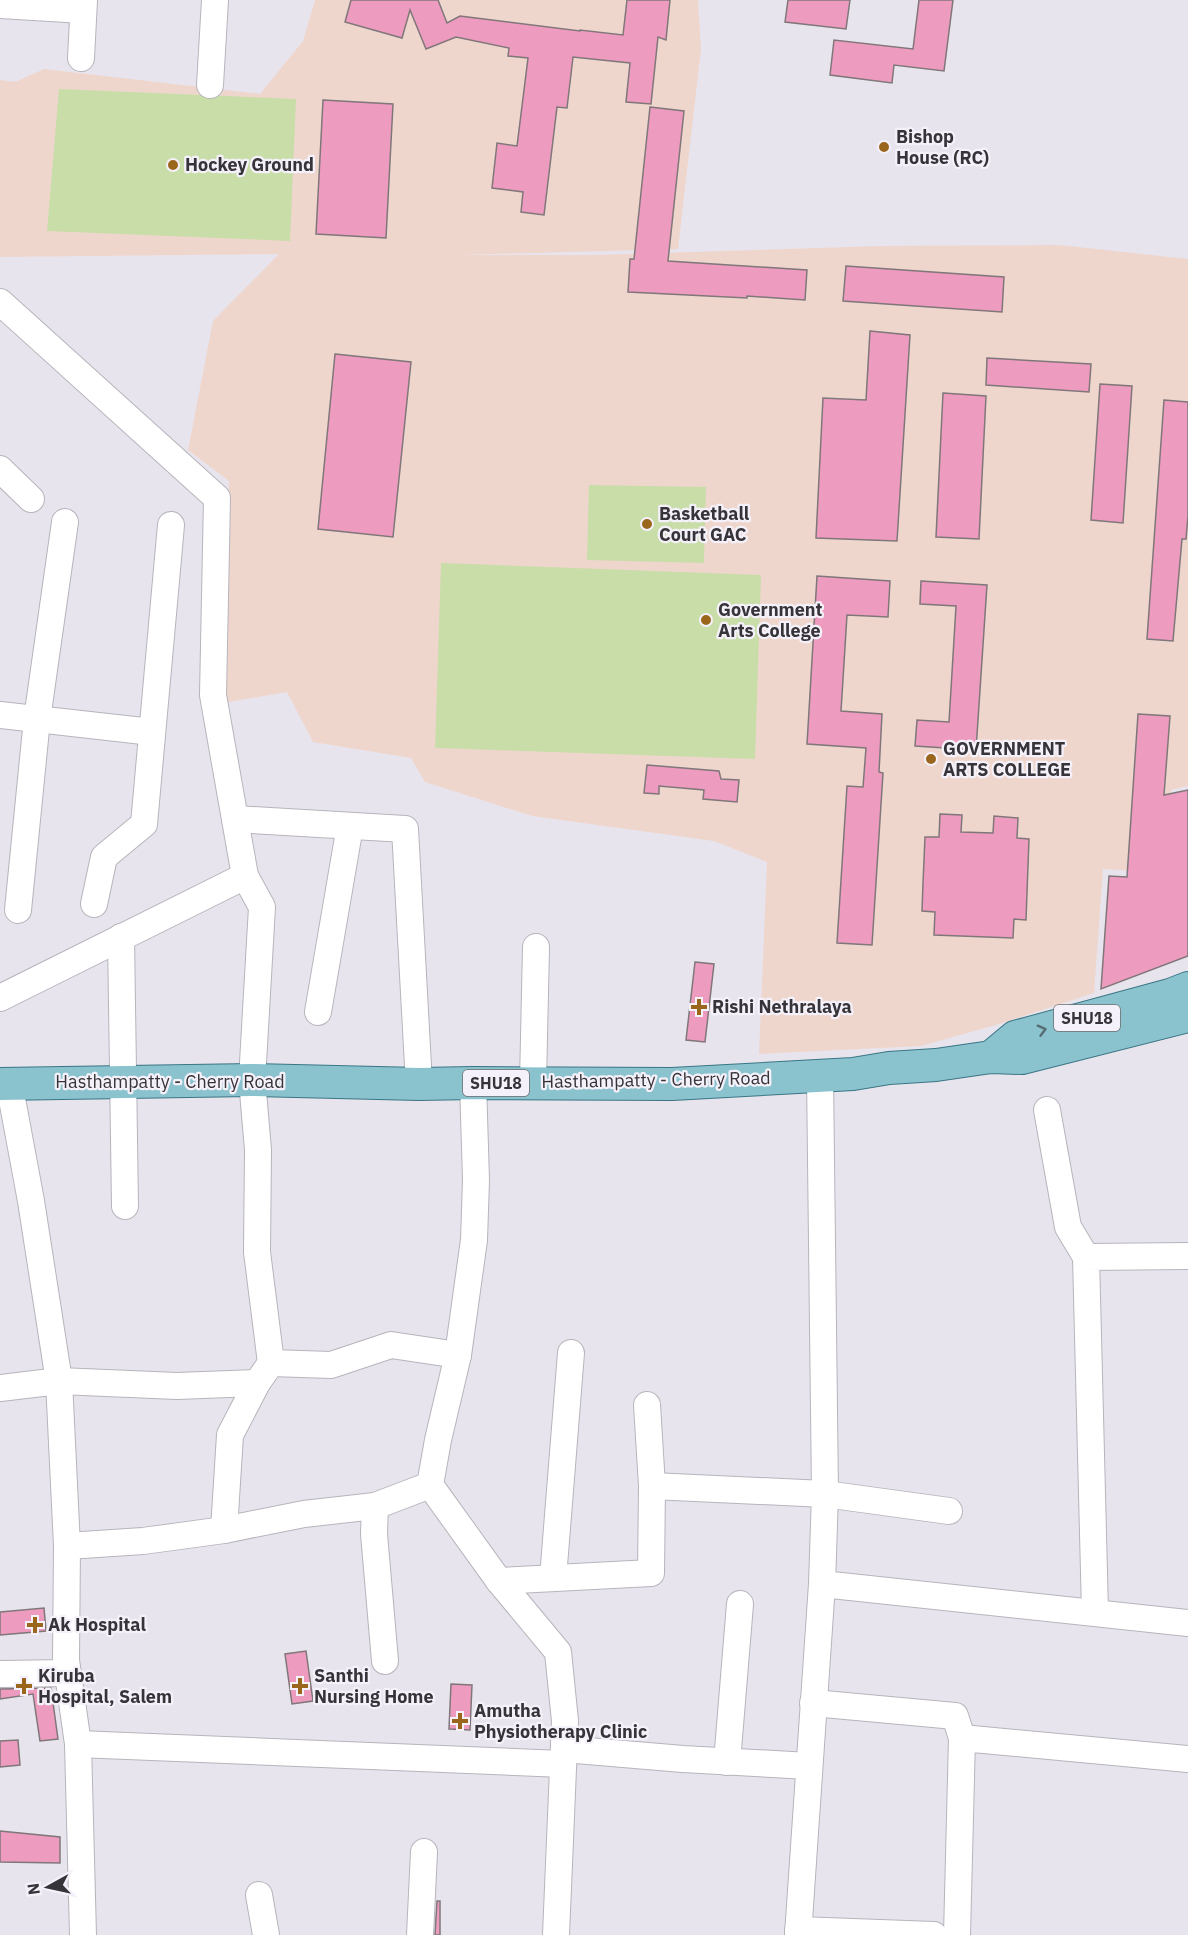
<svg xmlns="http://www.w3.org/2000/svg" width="1188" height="1935" font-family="'IBM Plex Sans',sans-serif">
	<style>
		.education { fill: #efd6cd }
		.green { fill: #c9dda9 }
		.building { fill: #ed9bbe; stroke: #80777a; stroke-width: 1.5 }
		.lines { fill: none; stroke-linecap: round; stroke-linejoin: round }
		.minor-casing { stroke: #b7b4bc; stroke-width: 28 }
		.major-casing { stroke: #3a7684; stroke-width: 34 }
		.minor { stroke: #fff; stroke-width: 26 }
		.major { stroke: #8ac2ce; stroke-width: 32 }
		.oneway { stroke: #586d74 }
		.poi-dot { fill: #9a661c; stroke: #f5f1fa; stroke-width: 2 }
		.labels { text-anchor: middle; stroke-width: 4.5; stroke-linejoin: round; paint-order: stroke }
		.shield { fill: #f5f1fa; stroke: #6f6d72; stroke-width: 1.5 }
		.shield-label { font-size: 16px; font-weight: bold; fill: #363438 }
		.poi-label { font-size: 18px; font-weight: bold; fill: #363438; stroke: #f5f1fa; text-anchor: start }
		.street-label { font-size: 18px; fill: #363438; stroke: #f5f1fa }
	</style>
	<rect width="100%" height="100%" fill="#e8e4ed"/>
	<path class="education" d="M 315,0 L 698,0 L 701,49 L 678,249 L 458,255 L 596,255 L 880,246 L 1059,245 L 1188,259 L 1188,786 L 1171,790 L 1164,873 L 1103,869 L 1094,993 L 996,1025 L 921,1046 L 759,1054 L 767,862 L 714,841 L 532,816 L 425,782 L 411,758 L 313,742 L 287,692 L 223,703 L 229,481 L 188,450 L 213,321 L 279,254 L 0,257 L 0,80 L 15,82 L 44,69 L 260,94 L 303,41 Z"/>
	<g class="green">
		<path d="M 59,89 L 296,99 L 290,241 L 47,231 Z"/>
		<path d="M 589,485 L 706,487 L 704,563 L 587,560 Z"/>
		<path d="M 441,563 L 761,575 L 755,759 L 435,748 Z"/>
	</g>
	<g class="building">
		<path d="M 351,0 L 438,0 L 447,23 L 460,16 L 580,31 L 580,30 L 623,35 L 627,0 L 670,0 L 666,40 L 658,37 L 651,104 L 626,102 L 630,63 L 573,57 L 567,108 L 557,107 L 544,215 L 521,212 L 523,192 L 492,188 L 497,143 L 517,146 L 528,58 L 508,56 L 509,48 L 456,37 L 426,49 L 410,10 L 402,38 L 345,22 Z"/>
		<path d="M 788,0 L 850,0 L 846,29 L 785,22 Z"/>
		<path d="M 919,0 L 953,0 L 944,71 L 894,65 L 892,83 L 830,75 L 834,40 L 913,49 Z"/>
		<path d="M 323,100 L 393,104 L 386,238 L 316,234 Z"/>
		<path d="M 650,107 L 684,111 L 668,261 L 807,270 L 805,300 L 747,296 L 747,298 L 628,292 L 630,259 L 634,259 Z"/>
		<path d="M 846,266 L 1004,277 L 1002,312 L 843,301 Z"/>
		<path d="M 870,331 L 910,335 L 897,541 L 816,538 L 823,398 L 866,400 Z"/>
		<path d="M 335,354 L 411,362 L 393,537 L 318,529 Z"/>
		<path d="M 987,358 L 1091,364 L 1089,392 L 986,385 Z"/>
		<path d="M 1100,384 L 1132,386 L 1123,523 L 1091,520 Z"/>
		<path d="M 943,393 L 986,396 L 979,539 L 936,537 Z"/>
		<path d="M 1164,400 L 1188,402 L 1188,516 L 1186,539 L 1182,539 L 1173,641 L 1147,639 Z"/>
		<path d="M 817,576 L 890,581 L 888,617 L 847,615 L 841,711 L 882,714 L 879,772 L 883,773 L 872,945 L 837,943 L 847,786 L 863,787 L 866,748 L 807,744 Z"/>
		<path d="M 921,581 L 987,585 L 976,750 L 915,746 L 917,720 L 949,722 L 956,606 L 920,604 Z"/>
		<path d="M 1138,714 L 1170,716 L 1164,795 L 1188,790 L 1188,956 L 1101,989 L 1109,876 L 1127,877 Z"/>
		<path d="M 647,765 L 719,771 L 721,779 L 739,780 L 737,802 L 703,799 L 704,790 L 659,786 L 659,794 L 644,793 Z"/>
		<path d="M 940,814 L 962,815 L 961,832 L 993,833 L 994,816 L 1018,818 L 1017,838 L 1029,839 L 1026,920 L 1014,919 L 1013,938 L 934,935 L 935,912 L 922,911 L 923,883 L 925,837 L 939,837 Z"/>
		<path d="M 695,962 L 714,964 L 705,1042 L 686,1040 Z"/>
		<path d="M 44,1608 L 46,1631 L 0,1635 L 0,1612 Z"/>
		<path d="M 306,1651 L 313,1701 L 292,1704 L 285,1654 Z"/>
		<path d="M 451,1684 L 472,1685 L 470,1730 L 449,1729 Z"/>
		<path d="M 51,1688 L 58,1739 L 40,1741 L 33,1694 L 0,1699 L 0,1689 Z"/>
		<path d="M 18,1740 L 20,1765 L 0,1767 L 0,1741 Z"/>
		<path d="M 0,1831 L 60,1837 L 60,1863 L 0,1862 Z"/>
		<path d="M 437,1901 L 440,1901 L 440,1935 L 435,1935 Z"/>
	</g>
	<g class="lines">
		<g class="minor-casing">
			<g id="minor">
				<path d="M 0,5 L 83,10"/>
				<path d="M 81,58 L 84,0"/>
				<path d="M 210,85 L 215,0"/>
				<path d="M 0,302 L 217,498 L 213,695 L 245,876 L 0,998"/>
				<path d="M 0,469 L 31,499"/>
				<path d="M 0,715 L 152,732"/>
				<path d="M 235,819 L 405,829 L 419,1084"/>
				<path d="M 94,904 L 104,857 L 144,824 L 171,525"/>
				<path d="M 18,910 L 37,719 L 65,522"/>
				<path d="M 121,937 L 125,1206"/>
				<path d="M 318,1012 L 350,826"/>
				<path d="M 820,1075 L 825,1494 L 822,1584 L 1188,1623"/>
				<path d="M 9,1083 L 31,1201 L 59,1381 L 67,1546 L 66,1660 L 78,1744 L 83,1935"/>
				<path d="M 533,1083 L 536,947"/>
				<path d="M 1047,1110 L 1068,1227 L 1086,1257"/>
				<path d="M 271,1363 L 331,1365 L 391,1345 L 458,1355"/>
				<path d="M 0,1388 L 59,1381 L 177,1386 L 257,1383 L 271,1363 L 257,1252 L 258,1150 L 252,1080 L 262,907 L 245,876"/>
				<path d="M 647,1405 L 652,1486"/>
				<path d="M 430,1485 L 499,1581 L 558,1652 L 565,1721 L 556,1935"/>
				<path d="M 375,1506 L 374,1534 L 385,1661"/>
				<path d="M 224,1530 L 230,1435 L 257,1383"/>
				<path d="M 67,1546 L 143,1541 L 224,1530 L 304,1514 L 375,1506 L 430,1485 L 438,1440 L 458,1355 L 474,1240 L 476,1180 L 473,1083"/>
				<path d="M 553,1578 L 571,1353"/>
				<path d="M 499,1581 L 651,1573 L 652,1486 L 825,1494 L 949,1511"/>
				<path d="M 1095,1612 L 1086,1257 L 1188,1256"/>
				<path d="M 0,1674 L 68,1673"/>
				<path d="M 813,1703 L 955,1716 L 962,1738"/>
				<path d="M 78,1744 L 563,1764"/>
				<path d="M 564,1749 L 683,1759 L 809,1766"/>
				<path d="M 727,1762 L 740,1604"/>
				<path d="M 259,1895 L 266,1935"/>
				<path d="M 798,1930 L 934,1935"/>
				<path d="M 420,1935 L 424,1852"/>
				<path d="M 798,1935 L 822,1584"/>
				<path d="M 957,1935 L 962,1738 L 1188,1759"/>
			</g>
		</g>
		<g class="major-casing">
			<g id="major">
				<path d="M 991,1057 L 1015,1037 L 1170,995 L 1188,988"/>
				<path d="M 0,1084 L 252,1080 L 419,1084 L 473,1083 L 672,1084 L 853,1074 L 889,1068 L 936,1065 L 991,1057 L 1022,1058 L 1188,1016"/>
			</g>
		</g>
		<use href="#minor" class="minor"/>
		<use href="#major" class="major"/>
	</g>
	<defs><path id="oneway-chevron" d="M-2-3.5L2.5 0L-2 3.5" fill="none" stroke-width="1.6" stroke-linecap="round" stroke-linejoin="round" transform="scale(1.5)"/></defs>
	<use class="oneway" href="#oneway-chevron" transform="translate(1042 1030) rotate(-15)"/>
	<g class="poi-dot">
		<circle cx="884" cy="147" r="6"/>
		<circle cx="173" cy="165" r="6"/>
		<circle cx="647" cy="524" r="6"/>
		<circle cx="706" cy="620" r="6"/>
		<circle cx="931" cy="759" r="6"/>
		<path d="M696 998h6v6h6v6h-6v6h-6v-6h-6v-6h6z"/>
		<path d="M32 1616h6v6h6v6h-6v6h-6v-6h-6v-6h6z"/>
		<path d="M21 1677h6v6h6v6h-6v6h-6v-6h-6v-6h6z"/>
		<path d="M297 1677h6v6h6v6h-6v6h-6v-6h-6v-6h6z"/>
		<path d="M457 1712h6v6h6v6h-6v6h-6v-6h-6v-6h6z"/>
	</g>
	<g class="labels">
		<g class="shield">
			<rect x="1054" y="1005" width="66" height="26" rx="4.5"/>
			<rect x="463" y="1070" width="66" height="26" rx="4.5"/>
		</g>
		<g class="shield-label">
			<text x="1087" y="1024">SHU18</text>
			<text x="496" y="1089">SHU18</text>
		</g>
		<g class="poi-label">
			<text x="896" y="143">Bishop<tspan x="896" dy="21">House (RC)</tspan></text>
			<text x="185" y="171">Hockey Ground</text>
			<text x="659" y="520">Basketball<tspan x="659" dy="21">Court GAC</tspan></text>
			<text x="718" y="616">Government<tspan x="718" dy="21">Arts College</tspan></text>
			<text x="943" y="755">GOVERNMENT<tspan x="943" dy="21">ARTS COLLEGE</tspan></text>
			<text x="712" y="1013">Rishi Nethralaya</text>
			<text x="48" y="1631">Ak Hospital</text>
			<text x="38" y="1682">Kiruba<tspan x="38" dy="21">Hospital, Salem</tspan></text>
			<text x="314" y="1682">Santhi<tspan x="314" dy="21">Nursing Home</tspan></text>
			<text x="474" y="1717">Amutha<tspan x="474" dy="21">Physiotherapy Clinic</tspan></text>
		</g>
		<g class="street-label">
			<text transform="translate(656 1080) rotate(-1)" y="6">Hasthampatty - Cherry Road</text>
			<text x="170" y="1088">Hasthampatty - Cherry Road</text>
		</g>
	</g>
	<g transform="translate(48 1887) rotate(262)" stroke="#f5f1fa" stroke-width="4.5" paint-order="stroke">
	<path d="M0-4.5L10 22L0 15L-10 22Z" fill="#363438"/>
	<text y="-9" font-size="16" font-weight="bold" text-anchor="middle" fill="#363438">N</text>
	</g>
</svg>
